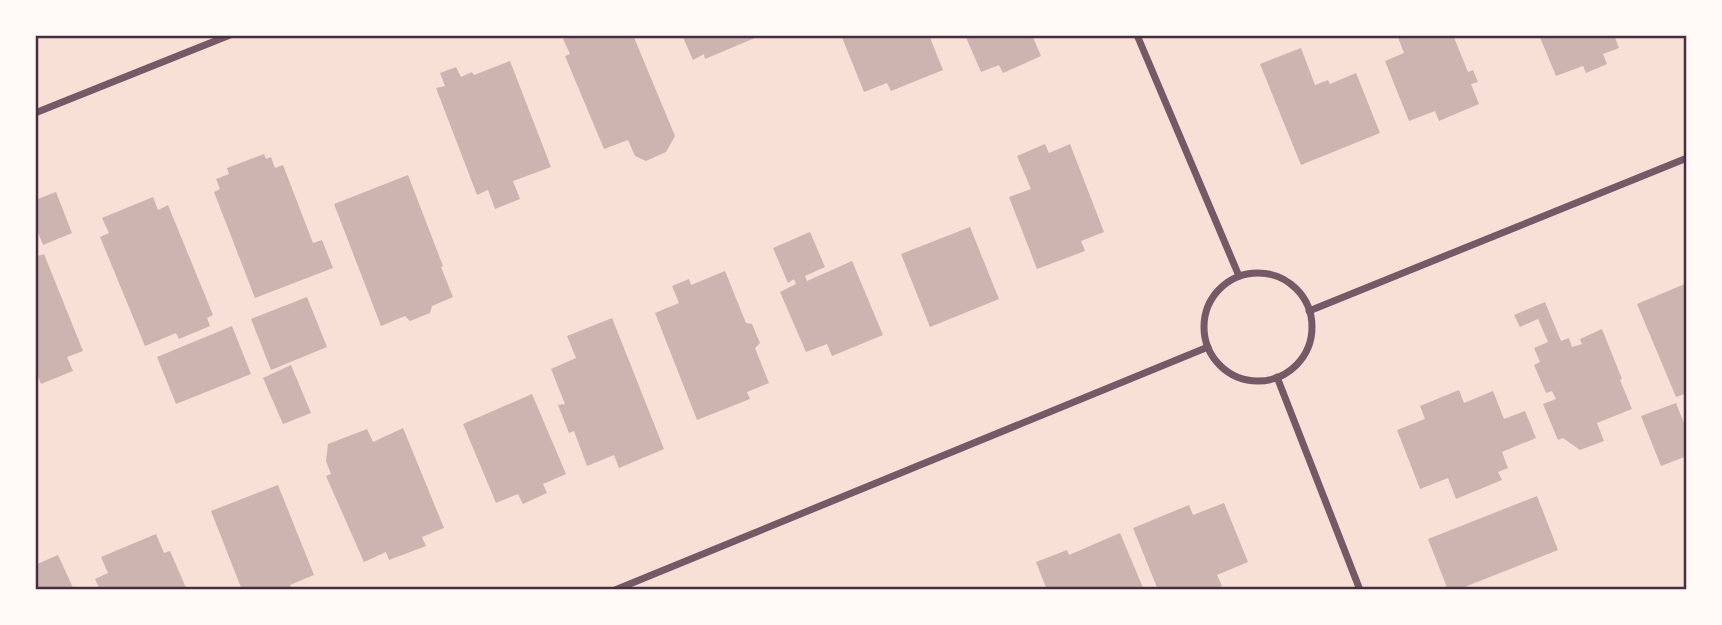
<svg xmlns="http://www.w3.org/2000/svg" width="1722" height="625" font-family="Lato,sans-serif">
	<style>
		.building { fill: #ccb4b1 }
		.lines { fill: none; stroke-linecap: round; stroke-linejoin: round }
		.minor { stroke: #755966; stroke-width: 7 }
		.neatline { fill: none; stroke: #4a2c40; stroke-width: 2.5 }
	</style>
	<rect width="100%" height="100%" fill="#f7e1d7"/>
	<g class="building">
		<path d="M 573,35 L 633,35 L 675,136 L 666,152 L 646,161 L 635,156 L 628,140 L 604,149 L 565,56 L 570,54 L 563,39 Z"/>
		<path d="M 682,35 L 762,35 L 705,59 L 704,54 L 693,60 Z"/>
		<path d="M 841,35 L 929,35 L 943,70 L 891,91 L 887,83 L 864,92 Z"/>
		<path d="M 965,35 L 1032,35 L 1041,56 L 1003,73 L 999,65 L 981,72 Z"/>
		<path d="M 1397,35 L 1453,35 L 1468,72 L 1473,70 L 1478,82 L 1471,84 L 1479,104 L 1439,121 L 1435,111 L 1409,121 L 1385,61 L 1404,53 Z"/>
		<path d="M 1539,35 L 1614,35 L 1619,48 L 1603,54 L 1607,64 L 1586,73 L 1583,66 L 1556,76 Z"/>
		<path d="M 1301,48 L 1315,85 L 1328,80 L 1330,84 L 1356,73 L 1380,133 L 1301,165 L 1260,64 Z"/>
		<path d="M 510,61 L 551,167 L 513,181 L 520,199 L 495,209 L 488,190 L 477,195 L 436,88 L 445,86 L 440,73 L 456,67 L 461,77 L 472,72 L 474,75 Z"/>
		<path d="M 1045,144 L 1049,153 L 1070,144 L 1104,232 L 1081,241 L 1085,251 L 1037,269 L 1009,197 L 1031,189 L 1017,156 Z"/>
		<path d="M 264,154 L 266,159 L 271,157 L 275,168 L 283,165 L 313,243 L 322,240 L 333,268 L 255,298 L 214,192 L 220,189 L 216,179 L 229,174 L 227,168 Z"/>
		<path d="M 408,175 L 443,266 L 441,267 L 453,297 L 432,306 L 430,313 L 410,321 L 405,316 L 381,326 L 334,204 Z"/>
		<path d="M 56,192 L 72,233 L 43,245 L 35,225 L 35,200 Z"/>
		<path d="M 153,197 L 158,210 L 168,205 L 213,315 L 207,318 L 210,326 L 179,339 L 176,333 L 145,346 L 100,237 L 109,233 L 102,218 Z"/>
		<path d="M 970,227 L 999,299 L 930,327 L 901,254 Z"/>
		<path d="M 810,232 L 825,267 L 805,276 L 807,281 L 852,261 L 883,335 L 832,356 L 827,344 L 806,352 L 780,292 L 796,284 L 794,279 L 788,283 L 773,248 Z"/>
		<path d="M 44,254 L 83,351 L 67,357 L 73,371 L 41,384 L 35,369 L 35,257 Z"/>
		<path d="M 725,271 L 746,323 L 752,324 L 760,343 L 755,348 L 769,383 L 747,392 L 750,399 L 697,420 L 655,313 L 679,303 L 672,286 L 689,279 L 691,285 Z"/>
		<path d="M 1687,283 L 1687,393 L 1676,397 L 1637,304 Z"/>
		<path d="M 307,297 L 327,347 L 271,370 L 251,319 Z"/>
		<path d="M 1545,302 L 1561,341 L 1569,338 L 1572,347 L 1582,344 L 1580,339 L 1602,329 L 1622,379 L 1620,380 L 1632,409 L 1597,423 L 1604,441 L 1580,450 L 1563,438 L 1558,440 L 1543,404 L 1556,399 L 1552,391 L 1546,393 L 1534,365 L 1540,362 L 1534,348 L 1548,342 L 1538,319 L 1520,327 L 1514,315 Z"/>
		<path d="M 612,318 L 664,449 L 619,468 L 614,455 L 587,466 L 574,431 L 569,433 L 558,405 L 565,404 L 551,369 L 576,358 L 567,336 Z"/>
		<path d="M 232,326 L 251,374 L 176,404 L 157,357 Z"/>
		<path d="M 291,365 L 311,413 L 283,424 L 263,378 Z"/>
		<path d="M 1459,390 L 1464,403 L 1493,391 L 1504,419 L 1525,411 L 1536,438 L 1502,452 L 1508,468 L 1498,472 L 1502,480 L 1456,499 L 1448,478 L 1420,489 L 1397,430 L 1425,419 L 1420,406 Z"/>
		<path d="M 532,394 L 566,474 L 543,484 L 547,493 L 523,504 L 518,494 L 496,503 L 463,424 Z"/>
		<path d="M 1676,403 L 1687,431 L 1687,456 L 1661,466 L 1641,416 Z"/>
		<path d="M 403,428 L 444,528 L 422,537 L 426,546 L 389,560 L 386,552 L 364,562 L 326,476 L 331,474 L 326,461 L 328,444 L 367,429 L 373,442 Z"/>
		<path d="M 278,485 L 314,575 L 290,585 L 292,590 L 242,590 L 211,511 Z"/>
		<path d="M 1537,496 L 1558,550 L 1457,590 L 1448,590 L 1428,539 Z"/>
		<path d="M 1224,503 L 1248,562 L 1217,575 L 1222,586 L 1211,590 L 1158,590 L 1133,528 L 1189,505 L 1193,515 Z"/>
		<path d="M 1120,533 L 1144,590 L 1047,590 L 1036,562 L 1067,550 L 1069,555 Z"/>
		<path d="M 156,534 L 164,553 L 170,551 L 187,590 L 100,590 L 95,579 L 108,573 L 101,557 Z"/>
		<path d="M 58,555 L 74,590 L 37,590 L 35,586 L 35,565 Z"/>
	</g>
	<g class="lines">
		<g class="minor">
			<path d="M 1137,35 L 1239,276"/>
			<path d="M 35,113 L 230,35"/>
			<circle cx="1258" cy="327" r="54"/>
			<path d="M 1309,311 L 1687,158"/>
			<path d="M 1277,377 L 1360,590"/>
			<path d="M 615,590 L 1208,347"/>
		</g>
	</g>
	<rect width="1722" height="625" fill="none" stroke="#fffaf5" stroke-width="74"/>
	<rect x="37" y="37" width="1648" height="551" class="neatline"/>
</svg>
